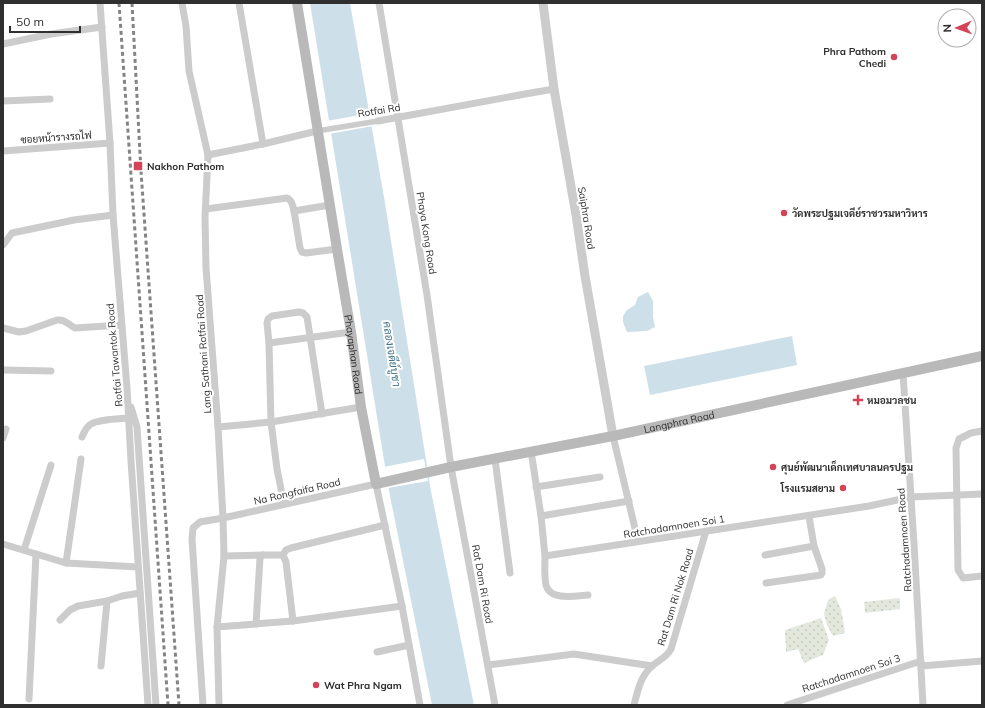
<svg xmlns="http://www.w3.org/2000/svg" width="985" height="708" font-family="Mulish,Sarabun,sans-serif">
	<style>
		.park { fill: url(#park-dots) }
		.water { fill: #cde0e9 }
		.pier { fill: #fff }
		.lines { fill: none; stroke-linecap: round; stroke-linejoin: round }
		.pedestrian { stroke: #ccc; stroke-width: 5.5 }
		.minor { stroke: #ccc; stroke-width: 7 }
		.tertiary { stroke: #ccc; stroke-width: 9 }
		.secondary { stroke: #b9b9b9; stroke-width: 10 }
		.rail { stroke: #848484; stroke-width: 3; stroke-dasharray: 4 3; stroke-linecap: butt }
		.poi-dot { fill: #d44459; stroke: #fff; stroke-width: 1.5 }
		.labels { text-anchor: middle; stroke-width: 4; stroke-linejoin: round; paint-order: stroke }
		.poi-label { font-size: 10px; font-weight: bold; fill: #2f2f2f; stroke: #fff; text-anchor: start }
		.street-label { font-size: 10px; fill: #2f2f2f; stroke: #fff }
		.water-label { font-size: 11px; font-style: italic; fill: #457489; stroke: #fff }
	</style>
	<defs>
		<pattern id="park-dots" width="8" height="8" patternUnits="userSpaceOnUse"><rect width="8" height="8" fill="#e3e8dc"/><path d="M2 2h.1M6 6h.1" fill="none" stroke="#c3c7bd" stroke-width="1.8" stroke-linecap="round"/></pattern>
	</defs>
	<rect width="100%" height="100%" fill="#fff"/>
	<g class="park">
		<path d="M 835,596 L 841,609 L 845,633 L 833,636 L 827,625 L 824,614 L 828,600 Z"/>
		<path d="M 900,598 L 900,609 L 865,613 L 864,602 Z"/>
		<path d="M 821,618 L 829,640 L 823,655 L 804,663 L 798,649 L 786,652 L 785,630 Z"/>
	</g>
	<g class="water">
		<path d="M 310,3 L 350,3 L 385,203 L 431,491 L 474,705 L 432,705 L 389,491 Z"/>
		<path d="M 648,292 L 653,301 L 653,317 L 655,327 L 647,331 L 627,332 L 623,322 L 623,316 L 627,310 L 635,305 L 638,297 Z"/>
		<path d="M 792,336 L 797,365 L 650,395 L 644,366 Z"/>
	</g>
	<g class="pier">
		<path d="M 371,113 L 373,126 L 329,134 L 327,121 Z"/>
		<path d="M 424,459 L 428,481 L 388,488 L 384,467 Z"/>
	</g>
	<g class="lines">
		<path class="pedestrian" d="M 317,131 L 378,121"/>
		<g class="minor">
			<path d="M 100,3 L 110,143 L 113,215 L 127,388 L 131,461 L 148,705"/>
			<path d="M 182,3 L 186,26 L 189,71 L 208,155 L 205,217 L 206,268 L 218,427 L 223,518 L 224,556 L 217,627 L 219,705"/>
			<path d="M 239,3 L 263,144"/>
			<path d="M 379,3 L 427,295 L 451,467 L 495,705"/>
			<path d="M 3,44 L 51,34 L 102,27"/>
			<path d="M 3,101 L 50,99"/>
			<path d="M 378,121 L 525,94 L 554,89"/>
			<path d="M 3,151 L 110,143"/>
			<path d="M 208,155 L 263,144 L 317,131"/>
			<path d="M 206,209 L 287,198 C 292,200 293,206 294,211 L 330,205"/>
			<path d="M 294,211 L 300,248 L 302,252 L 306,253 L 337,249"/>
			<path d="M 3,245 L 12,233 L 74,220 L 113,215"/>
			<path d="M 3,328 L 19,332 L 26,331 L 57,320 C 66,319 68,325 75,328 L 121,325"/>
			<path d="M 269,343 L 351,332"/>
			<path d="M 3,370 L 51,371"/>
			<path d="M 903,373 L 914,544 L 923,705"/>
			<path d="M 131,407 L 137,427 L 156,705"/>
			<path d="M 218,427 L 271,422 L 361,407"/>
			<path d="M 982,431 L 971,433 L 959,439 L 956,448 L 958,570 L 963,578 L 982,576"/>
			<path d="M 613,436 L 638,541"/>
			<path d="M 82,437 C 84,432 86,427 91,424 C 100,419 118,419 129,418"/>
			<path d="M 3,438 L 6,429"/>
			<path d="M 531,451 L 541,516 L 545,556 L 869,506 L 911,497 L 982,494"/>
			<path d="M 495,459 L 510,573"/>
			<path d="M 536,487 L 600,477"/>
			<path d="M 284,504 L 277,469 L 271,422 L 269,343 L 267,323 L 268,319 L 272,316 L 299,312 L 303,313 L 307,317 L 322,414"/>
			<path d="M 541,516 L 629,501"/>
			<path d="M 3,544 L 66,563 L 138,567"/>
			<path d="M 24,550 L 51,465"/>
			<path d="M 283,555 L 286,550 L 291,548 L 385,525"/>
			<path d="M 765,555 L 814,546"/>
			<path d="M 224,556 L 263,555"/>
			<path d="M 545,556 C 545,565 544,576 546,585 C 550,601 575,596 588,595"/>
			<path d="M 66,563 L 75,501 L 81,459"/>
			<path d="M 766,583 L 821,575 L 822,573 L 822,569 L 814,546 L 809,516"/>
			<path d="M 60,620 L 70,610 L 78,606 L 107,601 L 122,596 L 140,593"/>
			<path d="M 256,624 L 260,558 L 263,555 L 283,555 L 286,562 L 293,621"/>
			<path d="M 217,627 L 293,621 L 402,606"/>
			<path d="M 377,652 L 409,645"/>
			<path d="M 488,665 L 574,654 L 652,666"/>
			<path d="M 101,666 L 107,601"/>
			<path d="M 921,666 L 982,661"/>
			<path d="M 29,699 L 36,554"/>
			<path d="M 203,705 L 192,539 L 193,528 L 200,522 L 223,518 L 376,484 L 402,606 L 420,705"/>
			<path d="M 634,705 C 638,690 640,677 652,666 C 659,660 667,657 671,649 L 706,531"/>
			<path d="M 787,705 L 921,661"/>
		</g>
		<path class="tertiary" d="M 543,3 L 554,89 L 576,215 L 585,276 L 613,436"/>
		<path class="secondary" id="s1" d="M 297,3 L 337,249 L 351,332 L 361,407 L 376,484 L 451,467 L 613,436 L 982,356"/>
		<g class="rail">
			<path d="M 119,3 L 168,705"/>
			<path d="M 132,3 L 141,172 L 179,705"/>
		</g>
	</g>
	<g class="poi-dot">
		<circle cx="894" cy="57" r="4"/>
		<rect x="133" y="161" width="10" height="10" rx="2"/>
		<circle cx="784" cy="213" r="4"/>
		<path d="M856 394h4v4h4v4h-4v4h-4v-4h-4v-4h4z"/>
		<circle cx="773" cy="467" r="4"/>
		<circle cx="843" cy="488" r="4"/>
		<circle cx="316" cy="685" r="4"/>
	</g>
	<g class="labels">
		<g class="poi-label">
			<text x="886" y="55" text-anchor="end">Phra Pathom<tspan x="886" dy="12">Chedi</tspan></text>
			<text x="147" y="170">Nakhon Pathom</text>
			<text x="792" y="217">วัดพระปฐมเจดีย์ราชวรมหาวิหาร</text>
			<text x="867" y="404">หมอมวลชน</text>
			<text x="781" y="471">ศุนย์พัฒนาเด็กเทศบาลนครปฐม</text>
			<text x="835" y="492" text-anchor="end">โรงแรมสยาม</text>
			<text x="324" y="689">Wat Phra Ngam</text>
		</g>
		<g class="street-label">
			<text transform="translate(379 110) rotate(-9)" y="4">Rotfai Rd</text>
			<text transform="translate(56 137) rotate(-4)" y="4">ซอยหน้ารางรถไฟ</text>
			<text transform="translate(587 218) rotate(81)" y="4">Saiphra Road</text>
			<text transform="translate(427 233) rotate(81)" y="4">Phaya Kong Road</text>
			<text transform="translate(203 354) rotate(-94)" y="4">Lang Sathani Rotfai Road</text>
			<text transform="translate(114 355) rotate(-95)" y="4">Rotfai Tawantok Road</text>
			<text dy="4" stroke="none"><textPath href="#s1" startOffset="356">Phayaphan Road</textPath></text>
			<text dy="4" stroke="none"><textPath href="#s1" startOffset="797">Langphra Road</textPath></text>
			<text transform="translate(297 491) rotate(-13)" y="4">Na Rongfaifa Road</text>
			<text transform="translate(674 526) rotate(-9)" y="4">Ratchadamnoen Soi 1</text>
			<text transform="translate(904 540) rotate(-94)" y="4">Ratchadamnoen Road</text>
			<text transform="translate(483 584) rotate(80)" y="4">Rat Dam Ri Road</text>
			<text transform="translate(675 597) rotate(-73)" y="4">Rat Dam Ri Nok Road</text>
			<text transform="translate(851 673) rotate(-18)" y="4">Ratchadamnoen Soi 3</text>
		</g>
		<g class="water-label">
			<text transform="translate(392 354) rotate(81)" y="4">คลองเจดีย์บูชา</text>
		</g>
	</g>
	<rect width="985" height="708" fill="none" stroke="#2f2f2f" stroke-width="8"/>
	<g transform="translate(957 28) rotate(268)"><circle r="19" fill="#ffffff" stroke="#acacac"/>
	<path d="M0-3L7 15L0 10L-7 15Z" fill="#d44459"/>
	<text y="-6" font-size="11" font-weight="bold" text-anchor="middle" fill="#2f2f2f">N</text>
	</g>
	<path d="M10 26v6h70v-6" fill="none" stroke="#2f2f2f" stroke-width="2"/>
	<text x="16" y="26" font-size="12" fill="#2f2f2f" stroke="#ffffff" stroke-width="3" paint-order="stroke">50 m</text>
</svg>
